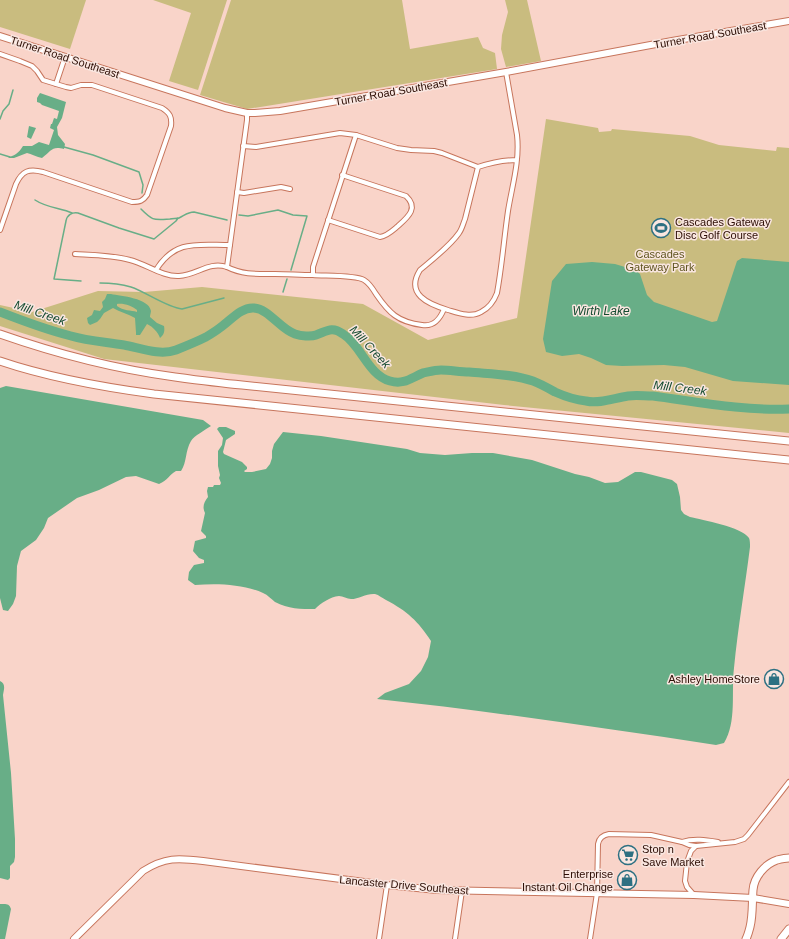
<svg xmlns="http://www.w3.org/2000/svg" width="789" height="939" font-family="Helvetica,sans-serif">
	<style>
		.green { fill: #c9bc7f }
		.water { fill: #68ae87; fill-rule: evenodd }
		.lines { fill: none; stroke-linecap: round; stroke-linejoin: round }
		.stream { stroke: #68ae87; stroke-width: 1.5 }
		.river { stroke: #68ae87; stroke-width: 9 }
		.minor-casing { stroke: #c7755c; stroke-width: 6 }
		.secondary-casing { stroke: #c7755c; stroke-width: 8 }
		.primary-casing { stroke: #c7755c; stroke-width: 8 }
		.motorway-casing { stroke: #c7755c; stroke-width: 9 }
		.minor { stroke: #fff; stroke-width: 4 }
		.secondary { stroke: #fff; stroke-width: 6 }
		.primary { stroke: #fff; stroke-width: 6 }
		.motorway { stroke: #fff; stroke-width: 7 }
		.labels { text-anchor: middle; stroke-width: 3; stroke-linejoin: round; paint-order: stroke }
		.street-label { font-size: 11px; fill: #2c0d04; stroke: #f9e6e0 }
		.poi-label { font-size: 11px; fill: #2c0d04; stroke: #f9e6e0; text-anchor: start }
		.park-label { font-size: 11px; fill: #5f551f; stroke: #f9e6e0 }
		.water-label { font-size: 12px; font-style: italic; fill: #134b30; stroke: #f9e6e0 }
	</style>
	<rect width="100%" height="100%" fill="#f9d4c9"/>
	<g class="green">
		<path d="M 0,0 L 86,0 L 70,49 L 0,27 Z"/>
		<path d="M 153,0 L 227,0 L 198,90 L 169,81 L 191,13 Z"/>
		<path d="M 231,0 L 402,0 L 410,49 L 478,37 L 483,48 L 495,53 L 497,69 L 247,109 L 200,95 Z"/>
		<path d="M 505,0 L 527,0 L 541,61 L 506,67 L 501,49 L 502,35 L 508,12 Z"/>
		<path d="M 546,119 L 598,128 L 599,132 L 611,131 L 612,129 L 690,136 L 719,145 L 776,151 L 777,147 L 789,148 L 789,433 L 504,405 L 104,359 L 0,326 L 0,305 L 32,312 L 98,291 L 144,292 L 202,287 L 363,304 L 428,340 L 517,318 Z"/>
	</g>
	<g class="water">
		<path d="M 40,93 L 66,102 L 62,118 L 57,127 L 58,135 L 65,144 L 64,149 C 51,146 52,151 42,158 C 37,157 31,154 27,153 L 14,158 L 8,158 C 11,156 13,156 16,154 C 19,152 21,149 23,146 L 32,146 L 39,142 L 49,145 L 54,130 L 50,128 L 51,124 L 52,124 L 54,118 L 57,119 L 59,111 L 42,105 L 40,103 L 37,102 L 37,98 Z"/>
		<path d="M 29,126 L 36,128 L 31,139 L 27,137 Z"/>
		<path d="M 742,258 L 789,262 L 789,385 L 733,381 L 685,367 L 664,365 L 622,366 L 606,365 L 591,358 L 579,354 L 562,356 L 546,352 L 543,339 L 552,281 L 566,264 L 592,262 L 615,264 L 635,270 L 640,274 L 647,295 L 654,302 L 712,322 L 717,321 L 737,261 Z"/>
		<path d="M 107,294 L 111,294 C 121,296 149,298 151,311 C 151,312 150,315 150,317 L 157,323 L 164,326 C 165,331 164,335 160,338 C 158,332 153,327 147,324 L 140,335 L 136,335 L 136,333 L 135,318 C 128,314 120,312 113,308 L 104,313 L 100,319 L 97,322 L 90,325 L 88,323 L 87,318 L 92,315 L 94,310 L 100,311 L 103,307 L 102,302 L 105,299 ZM 117,304 C 124,303 132,306 137,310 L 137,312 C 131,310 123,311 117,306 Z"/>
		<path d="M 6,386 L 203,420 L 211,426 C 205,430 194,436 191,441 C 185,451 187,462 181,471 L 176,471 C 168,476 168,480 159,484 L 136,476 L 126,477 L 99,490 L 77,498 L 48,518 L 44,528 L 36,540 L 21,551 L 17,566 L 16,596 L 13,604 L 8,611 L 3,610 L 0,598 L 0,388 Z"/>
		<path d="M 219,427 L 226,427 L 235,431 L 235,434 L 226,440 L 223,452 L 224,454 L 242,462 L 247,467 L 247,469 L 244,471 L 245,472 L 252,472 L 266,469 L 270,464 L 272,458 L 272,451 L 274,444 L 283,432 L 321,436 L 407,449 L 420,453 L 445,455 L 472,453 L 493,453 L 532,460 L 575,474 L 589,477 L 605,483 L 618,482 L 635,472 L 641,472 L 672,480 L 677,484 L 680,497 L 681,510 L 684,514 L 690,517 C 702,520 742,527 749,538 C 750,540 750,544 750,547 C 745,587 738,627 734,668 C 731,692 737,722 724,743 L 716,745 C 603,728 490,711 377,699 L 385,693 L 409,684 L 421,671 L 428,657 L 431,641 C 418,621 407,611 386,600 C 382,598 379,595 375,594 C 367,593 359,599 351,599 C 347,599 343,596 339,596 C 330,597 321,603 315,609 C 301,609 288,609 275,602 C 271,599 268,595 263,593 C 243,584 217,583 195,585 L 188,580 L 189,572 L 194,565 L 204,563 L 204,560 L 199,558 L 193,551 L 195,541 L 206,538 L 206,536 L 201,531 L 205,513 C 202,507 204,502 208,497 L 207,491 L 208,487 L 213,487 L 214,485 L 220,485 L 221,483 L 219,478 L 220,475 L 218,466 L 218,451 L 222,445 L 223,438 L 217,429 Z"/>
		<path d="M 0,681 C 6,684 4,689 3,695 L 11,773 L 15,839 L 15,857 L 14,862 L 10,866 L 10,878 L 8,880 L 0,878 Z"/>
		<path d="M 0,904 C 6,904 9,903 11,909 L 5,939 L 0,939 Z"/>
	</g>
	<g class="lines">
		<g class="stream">
			<path d="M 0,119 L 3,111 L 9,104 L 13,90"/>
			<path d="M 64,147 L 93,155 L 139,172 L 143,185 L 142,193"/>
			<path d="M 0,154 L 10,157"/>
			<path d="M 35,200 C 47,208 61,208 72,213"/>
			<path d="M 141,209 C 153,221 153,220 170,219 C 173,218 176,219 179,218 C 185,215 188,212 194,212 L 227,220"/>
			<path d="M 239,215 L 248,216 L 278,210 L 293,215 L 307,216 L 291,270"/>
			<path d="M 81,281 L 54,279 L 66,221 C 67,215 72,212 78,213 L 119,228 L 154,239 L 176,221 L 178,218"/>
			<path d="M 100,283 C 110,283 121,284 131,287 C 146,292 166,307 182,309 L 224,298"/>
			<path d="M 283,292 L 287,279"/>
		</g>
		<path class="river" d="M 0,312 C 23,321 47,330 71,336 C 88,341 106,342 124,345 C 140,348 160,356 176,350 C 186,346 196,342 206,337 C 211,334 216,331 221,327 C 231,320 241,307 254,308 C 269,309 280,329 295,334 C 301,336 311,337 316,335 C 327,331 332,326 343,334 C 361,345 368,375 390,381 C 404,385 411,378 423,373 C 428,372 435,370 441,370 C 450,370 460,372 469,372 C 490,374 513,374 533,381 C 541,384 548,388 555,392 C 564,396 576,400 586,401 C 600,404 614,398 628,396 C 636,395 644,396 653,396 C 698,402 744,411 789,409"/>
		<g class="minor-casing">
			<g id="minor">
				<path d="M 0,54 L 20,61 L 32,66 L 37,71 L 43,80 L 56,84 L 66,87 L 71,88 L 81,85 L 92,85 L 162,108 C 170,113 172,117 171,126 L 147,195 C 143,201 140,202 132,202 L 43,172 C 29,168 22,171 16,184 L 0,230"/>
				<path d="M 506,72 L 517,135 C 520,161 512,186 508,211 C 504,238 502,266 497,293 C 494,301 489,308 481,312 C 471,318 458,313 448,310 C 428,304 405,294 420,270 C 432,260 450,246 459,233 C 462,229 463,224 465,219 L 478,167 C 490,163 503,160 517,160"/>
				<path d="M 56,84 L 65,57"/>
				<path d="M 247,113 L 247,120 L 227,267 C 243,275 257,274 275,274 C 288,274 300,275 313,275"/>
				<path d="M 243,146 L 256,147 L 340,133 L 356,135"/>
				<path d="M 237,192 L 244,193 L 281,187 L 290,189"/>
				<path d="M 328,220 L 380,237 C 387,236 392,231 398,226 C 408,217 419,208 406,196 L 342,175"/>
				<path d="M 75,254 C 94,255 112,255 130,260 C 146,264 163,277 179,276 C 197,275 209,261 227,267"/>
				<path d="M 156,270 C 175,239 198,245 230,245"/>
				<path d="M 444,309 C 440,319 434,327 422,325 C 398,322 389,313 376,294 C 373,289 369,283 364,280 C 356,275 324,276 313,275 L 313,267 L 356,135 L 397,148 L 411,150 L 434,151 L 442,153 L 478,167"/>
				<path d="M 682,842 C 694,838 706,840 718,842"/>
				<path d="M 694,895 L 687,887 L 685,881 L 687,862 L 691,851 L 696,846"/>
				<path d="M 379,939 L 387,885"/>
				<path d="M 455,939 L 462,891"/>
				<path d="M 590,939 L 597,893 L 598,844 C 599,838 603,835 609,834 L 651,835 L 682,842 L 689,845 L 696,846 L 735,842 L 744,839 L 748,835 L 789,782"/>
			</g>
		</g>
		<g class="secondary-casing">
			<g id="secondary">
				<path d="M 0,36 L 225,108 L 247,113 L 255,113 L 280,111 L 506,72 L 672,41 L 789,21"/>
				<path d="M 74,939 L 143,871 C 165,857 178,858 203,861 L 387,885 L 437,890 L 694,895 L 753,898"/>
			</g>
		</g>
		<g class="primary-casing">
			<path id="primary" d="M 753,898 L 789,904"/>
		</g>
		<g class="motorway-casing">
			<g id="motorway">
				<path d="M 0,334 C 57,354 116,369 175,377 C 197,380 220,383 242,385 L 789,441"/>
				<path d="M 0,361 C 50,378 102,387 154,394 L 789,460"/>
				<path d="M 746,939 C 748,935 749,931 750,927 C 753,915 752,902 753,890 C 754,877 765,864 777,860 C 781,859 785,858 789,858"/>
				<path d="M 781,939 L 789,929"/>
			</g>
		</g>
		<use href="#minor" class="minor"/>
		<use href="#secondary" class="secondary"/>
		<use href="#primary" class="primary"/>
		<use href="#motorway" class="motorway"/>
	</g>
	<defs>
		<g id="stadium-ring" transform="scale(1)"><circle r="9.5" fill="#f9e6e0" stroke="#2d7082" stroke-width="1.5"/><path d="M0-5a6.5 5 0 1 0 0 10a6.5 5 0 1 0 0-10ZM-3.5-1.8h7v3.6h-7Z" fill="#2d7082"/></g>
		<g id="shop-ring" transform="scale(1)"><circle r="9.5" fill="#f9e6e0" stroke="#2d7082" stroke-width="1.5"/><path d="M-5-2.5h2.3a2.7 3.5 0 0 1 5.4 0H5L5.5 6h-11ZM-1.5-2.5h3a1.5 2.3 0 0 0-3 0Z" fill="#2d7082"/></g>
		<g id="supermarket-ring" transform="scale(1)"><circle r="9.5" fill="#f9e6e0" stroke="#2d7082" stroke-width="1.5"/><path d="M-6-5.5h2.5l.6 2H6L4.5 2H-2.5L-4.4-4H-6ZM-1.5 3.2a1.3 1.3 0 1 0 .1 0ZM3 3.2a1.3 1.3 0 1 0 .1 0Z" fill="#2d7082"/></g>
	</defs>
	<g fill-rule="evenodd">
		<use href="#stadium-ring" x="661" y="228"/>
		<use href="#shop-ring" x="774" y="679"/>
		<use href="#supermarket-ring" x="628" y="855"/>
		<use href="#shop-ring" x="627" y="880"/>
	</g>
	<g class="labels">
		<g class="street-label">
			<text transform="translate(710 35) rotate(-10)" y="4">Turner Road Southeast</text>
			<text transform="translate(65 57) rotate(18)" y="4">Turner Road Southeast</text>
			<text transform="translate(391 92) rotate(-10)" y="4">Turner Road Southeast</text>
			<text transform="translate(404 885) rotate(5)" y="4">Lancaster Drive Southeast</text>
		</g>
		<g class="poi-label">
			<text x="675" y="226">Cascades Gateway<tspan x="675" dy="13">Disc Golf Course</tspan></text>
			<text x="760" y="683" text-anchor="end">Ashley HomeStore</text>
			<text x="642" y="853">Stop n<tspan x="642" dy="13">Save Market</tspan></text>
			<text x="613" y="878" text-anchor="end">Enterprise<tspan x="613" dy="13">Instant Oil Change</tspan></text>
		</g>
		<g class="park-label">
			<text x="660" y="258">Cascades<tspan x="660" dy="13">Gateway Park</tspan></text>
		</g>
		<g class="water-label">
			<text x="601" y="315">Wirth Lake</text>
			<text transform="translate(40 313) rotate(19)" y="4">Mill Creek</text>
			<text transform="translate(370 347) rotate(47)" y="4">Mill Creek</text>
			<text transform="translate(680 388) rotate(7)" y="4">Mill Creek</text>
		</g>
	</g>
</svg>
